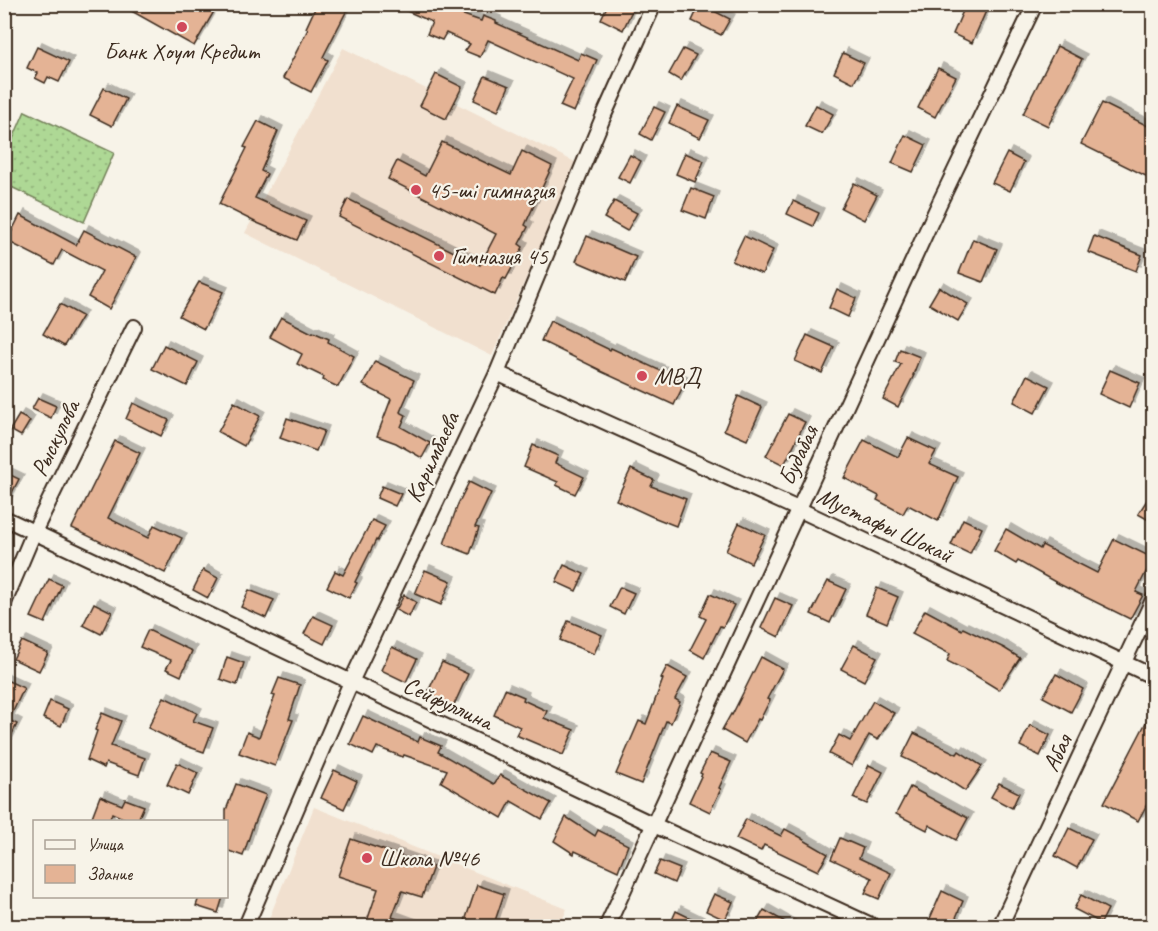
<svg xmlns="http://www.w3.org/2000/svg" width="1158" height="931" font-family="Caveat,sans-serif">
	<style>
		.built { fill: #f1e0cf }
		.garden { fill: url(#garden-dots); stroke: #74815a; stroke-width: 1.5 }
		.building { fill: #e4b395; stroke: #3b2a1e; stroke-width: 1.5; filter: url(#shadow) }
		.lines { fill: none; stroke-linecap: round; stroke-linejoin: round }
		.minor-casing { stroke: #3b2a1e; stroke-width: 18 }
		.minor { stroke: #f7f3e8; stroke-width: 14 }
		.poi-dot { fill: #d1495b; stroke: #f7f3e8; stroke-width: 2 }
		.labels { text-anchor: middle; stroke-width: 4.5; stroke-linejoin: round; paint-order: stroke }
		.poi-label { font-size: 24px; fill: #3b2a1e; stroke: #f7f3e8; text-anchor: start }
		.street-label { font-size: 24px; fill: #3b2a1e; stroke: #f7f3e8 }
	</style>
	<defs>
		<pattern id="garden-dots" width="8" height="8" patternUnits="userSpaceOnUse" patternTransform="scale(1.5)"><rect width="8" height="8" fill="#aed895"/><path d="M2 2h.1M6 6h.1" fill="none" stroke="#97ba80" stroke-width="1.8" stroke-linecap="round"/></pattern>
		<filter id="shadow"><feDropShadow dx="5" dy="-5" stdDeviation="0" flood-color="#0004"/></filter>
	</defs>
	<rect width="100%" height="100%" fill="#f7f3e8"/>
	<filter id="ink" filterUnits="userSpaceOnUse"><feTurbulence type="fractalNoise" baseFrequency=".0167" numOctaves="2"/><feDisplacementMap in="SourceGraphic" scale="12" xChannelSelector="R" yChannelSelector="G"/><feConvolveMatrix kernelMatrix="1 2 1 2 8 2 1 2 1" color-interpolation-filters="sRGB"/></filter>
	<g filter="url(#ink)">
		<g class="built">
			<path d="M 343,48 L 575,162 L 553,217 L 492,356 L 245,233 Z"/>
			<path d="M 314,807 L 567,909 L 560,926 L 266,926 Z"/>
		</g>
		<path class="garden" d="M 25,111 L 114,153 L 84,222 L 5,184 L 5,157 Z"/>
		<g class="building">
			<path d="M 119,4 L 209,4 L 216,8 L 194,46 Z"/>
			<path d="M 317,4 L 337,4 L 347,10 L 323,57 L 328,60 L 311,92 L 283,78 L 308,29 L 306,28 Z"/>
			<path d="M 391,4 L 455,4 L 452,11 L 481,21 L 483,16 L 496,21 L 496,23 L 578,60 L 581,53 L 597,60 L 574,112 L 560,106 L 573,79 L 488,40 L 480,57 L 465,51 L 470,44 L 446,33 L 442,40 L 427,34 L 432,22 Z"/>
			<path d="M 608,4 L 635,4 L 623,30 L 601,19 Z"/>
			<path d="M 700,4 L 730,19 L 721,35 L 692,21 Z"/>
			<path d="M 966,4 L 972,4 L 986,11 L 972,43 L 953,34 Z"/>
			<path d="M 1057,46 L 1082,59 L 1048,126 L 1023,114 Z"/>
			<path d="M 37,47 L 69,62 L 59,82 L 48,77 L 45,83 L 35,78 L 38,73 L 27,68 Z"/>
			<path d="M 683,49 L 696,55 L 681,81 L 669,74 Z"/>
			<path d="M 843,53 L 864,63 L 854,83 L 834,73 Z"/>
			<path d="M 938,68 L 956,77 L 935,117 L 918,108 Z"/>
			<path d="M 436,74 L 462,87 L 446,119 L 420,106 Z"/>
			<path d="M 485,76 L 509,86 L 498,111 L 474,100 Z"/>
			<path d="M 104,88 L 126,99 L 112,126 L 90,115 Z"/>
			<path d="M 1102,103 L 1154,129 L 1154,180 L 1081,144 Z"/>
			<path d="M 816,105 L 833,114 L 822,134 L 805,126 Z"/>
			<path d="M 677,106 L 709,120 L 700,138 L 669,123 Z"/>
			<path d="M 654,107 L 665,112 L 651,140 L 640,134 Z"/>
			<path d="M 258,121 L 278,131 L 261,171 L 267,174 L 255,198 L 306,221 L 297,240 L 255,222 L 219,204 L 247,148 L 244,147 Z"/>
			<path d="M 905,135 L 926,145 L 913,172 L 892,163 Z"/>
			<path d="M 442,142 L 511,175 L 522,151 L 552,166 L 525,225 L 528,227 L 519,244 L 523,247 L 506,279 L 503,278 L 495,295 L 339,217 L 348,199 L 480,265 L 496,234 L 388,179 L 397,161 L 425,176 Z"/>
			<path d="M 685,153 L 704,161 L 695,182 L 676,174 Z"/>
			<path d="M 1007,153 L 1024,162 L 1010,191 L 992,183 Z"/>
			<path d="M 630,155 L 641,161 L 630,183 L 618,177 Z"/>
			<path d="M 854,183 L 877,195 L 864,220 L 841,208 Z"/>
			<path d="M 691,188 L 714,197 L 706,219 L 682,210 Z"/>
			<path d="M 614,201 L 637,213 L 627,231 L 604,218 Z"/>
			<path d="M 793,201 L 819,213 L 813,226 L 787,214 Z"/>
			<path d="M 20,215 L 76,245 L 84,230 L 136,257 L 109,309 L 88,297 L 102,271 L 62,250 L 54,265 L 7,241 Z"/>
			<path d="M 587,236 L 636,257 L 625,282 L 576,261 Z"/>
			<path d="M 744,236 L 773,250 L 762,274 L 732,261 Z"/>
			<path d="M 1094,236 L 1142,255 L 1136,271 L 1088,252 Z"/>
			<path d="M 973,239 L 997,249 L 983,282 L 959,273 Z"/>
			<path d="M 199,282 L 223,292 L 204,329 L 179,316 Z"/>
			<path d="M 939,287 L 968,304 L 958,321 L 929,304 Z"/>
			<path d="M 837,289 L 856,298 L 848,317 L 829,308 Z"/>
			<path d="M 60,304 L 82,316 L 64,346 L 43,334 Z"/>
			<path d="M 281,317 L 312,333 L 313,332 L 329,339 L 328,342 L 354,356 L 338,387 L 323,380 L 324,377 L 297,364 L 302,354 L 270,337 Z"/>
			<path d="M 550,321 L 610,350 L 611,348 L 685,382 L 674,405 L 600,371 L 600,370 L 541,341 Z"/>
			<path d="M 807,335 L 834,347 L 822,373 L 795,361 Z"/>
			<path d="M 164,345 L 198,362 L 187,386 L 152,369 Z"/>
			<path d="M 900,349 L 920,357 L 913,375 L 914,375 L 898,407 L 883,399 L 901,364 L 895,362 Z"/>
			<path d="M 375,361 L 414,380 L 400,412 L 406,415 L 401,427 L 430,443 L 422,458 L 396,443 L 377,436 L 391,399 L 363,385 Z"/>
			<path d="M 1110,370 L 1140,383 L 1129,408 L 1099,394 Z"/>
			<path d="M 1027,375 L 1049,386 L 1035,413 L 1014,402 Z"/>
			<path d="M 738,396 L 762,407 L 747,440 L 724,430 Z"/>
			<path d="M 38,398 L 56,406 L 51,418 L 32,409 Z"/>
			<path d="M 234,402 L 260,416 L 244,446 L 218,432 Z"/>
			<path d="M 133,403 L 169,420 L 161,436 L 126,419 Z"/>
			<path d="M 788,414 L 805,422 L 784,465 L 766,456 Z"/>
			<path d="M 19,415 L 30,421 L 21,436 L 10,430 Z"/>
			<path d="M 287,418 L 324,431 L 316,451 L 280,438 Z"/>
			<path d="M 908,438 L 936,451 L 929,464 L 958,477 L 938,521 L 908,505 L 903,514 L 877,500 L 879,496 L 844,478 L 864,440 L 898,457 Z"/>
			<path d="M 115,441 L 140,453 L 108,518 L 148,538 L 154,525 L 182,538 L 165,573 L 72,528 Z"/>
			<path d="M 533,445 L 558,456 L 555,463 L 584,477 L 575,494 L 556,485 L 558,482 L 524,467 Z"/>
			<path d="M 631,469 L 654,480 L 651,486 L 686,499 L 676,526 L 653,517 L 616,500 Z"/>
			<path d="M 4,472 L 19,479 L 4,508 Z"/>
			<path d="M 469,482 L 491,493 L 475,527 L 479,528 L 470,554 L 444,544 L 458,504 Z"/>
			<path d="M 382,486 L 401,494 L 395,506 L 377,498 Z"/>
			<path d="M 1154,489 L 1154,523 L 1138,514 Z"/>
			<path d="M 963,519 L 982,528 L 970,554 L 951,545 Z"/>
			<path d="M 372,520 L 385,526 L 377,541 L 376,540 L 355,582 L 357,583 L 349,598 L 327,587 L 335,571 L 343,575 Z"/>
			<path d="M 739,523 L 765,535 L 751,563 L 726,551 Z"/>
			<path d="M 1006,529 L 1040,549 L 1042,545 L 1097,573 L 1114,539 L 1153,558 L 1136,592 L 1143,595 L 1130,619 L 1057,583 L 1018,561 L 1016,564 L 994,551 Z"/>
			<path d="M 564,565 L 584,574 L 576,591 L 556,582 Z"/>
			<path d="M 203,570 L 218,578 L 208,598 L 193,590 Z"/>
			<path d="M 425,570 L 451,581 L 441,605 L 415,594 Z"/>
			<path d="M 49,579 L 62,585 L 45,623 L 31,617 Z"/>
			<path d="M 828,581 L 846,589 L 830,623 L 811,614 Z"/>
			<path d="M 620,587 L 634,593 L 624,614 L 610,607 Z"/>
			<path d="M 877,588 L 898,597 L 887,623 L 866,614 Z"/>
			<path d="M 249,590 L 274,600 L 266,618 L 241,607 Z"/>
			<path d="M 710,594 L 734,605 L 723,627 L 720,626 L 704,658 L 690,650 L 706,619 L 700,616 Z"/>
			<path d="M 404,595 L 416,602 L 409,617 L 396,610 Z"/>
			<path d="M 775,598 L 793,606 L 779,637 L 761,628 Z"/>
			<path d="M 94,603 L 112,612 L 101,634 L 83,625 Z"/>
			<path d="M 925,610 L 962,630 L 963,628 L 1004,648 L 1020,658 L 999,690 L 973,674 L 947,661 L 950,654 L 912,634 Z"/>
			<path d="M 313,616 L 333,625 L 324,644 L 304,634 Z"/>
			<path d="M 568,621 L 602,635 L 594,654 L 560,640 Z"/>
			<path d="M 148,630 L 192,651 L 181,676 L 166,669 L 171,660 L 140,647 Z"/>
			<path d="M 22,641 L 48,653 L 39,671 L 13,659 Z"/>
			<path d="M 854,645 L 877,657 L 864,681 L 841,669 Z"/>
			<path d="M 392,647 L 417,659 L 406,682 L 381,670 Z"/>
			<path d="M 227,657 L 244,663 L 237,685 L 220,679 Z"/>
			<path d="M 761,657 L 783,669 L 767,699 L 770,700 L 760,720 L 758,719 L 745,743 L 722,730 L 731,714 L 732,715 Z"/>
			<path d="M 442,662 L 468,674 L 453,707 L 427,694 Z"/>
			<path d="M 667,666 L 687,677 L 675,699 L 680,702 L 671,723 L 666,721 L 641,784 L 616,774 L 639,721 L 646,724 L 663,679 L 661,678 Z"/>
			<path d="M 1056,674 L 1083,689 L 1071,712 L 1043,697 Z"/>
			<path d="M 279,678 L 300,685 L 289,719 L 293,720 L 275,766 L 239,753 L 247,732 L 259,737 L 275,696 L 272,695 Z"/>
			<path d="M 4,679 L 24,688 L 9,720 L 17,724 L 4,750 Z"/>
			<path d="M 505,689 L 524,697 L 523,700 L 547,711 L 544,718 L 574,730 L 563,755 L 516,735 L 520,727 L 494,715 Z"/>
			<path d="M 164,697 L 197,713 L 193,721 L 213,728 L 204,752 L 183,745 L 148,728 Z"/>
			<path d="M 50,701 L 68,709 L 61,726 L 43,718 Z"/>
			<path d="M 873,701 L 894,713 L 878,740 L 869,735 L 852,766 L 829,754 L 839,735 L 850,741 Z"/>
			<path d="M 1154,707 L 1154,791 L 1138,821 L 1104,803 Z"/>
			<path d="M 102,713 L 121,721 L 111,746 L 145,758 L 139,775 L 106,763 L 104,768 L 87,760 L 97,731 L 95,730 Z"/>
			<path d="M 363,716 L 418,742 L 420,737 L 441,746 L 438,752 L 494,784 L 500,775 L 551,803 L 542,819 L 511,801 L 502,818 L 441,782 L 447,770 L 404,755 L 403,757 L 377,747 L 373,755 L 350,744 Z"/>
			<path d="M 1030,725 L 1050,735 L 1040,756 L 1020,746 Z"/>
			<path d="M 914,733 L 957,754 L 959,751 L 982,766 L 965,791 L 936,772 L 935,773 L 902,757 Z"/>
			<path d="M 710,753 L 731,762 L 719,788 L 721,789 L 710,812 L 689,802 L 702,774 L 700,773 Z"/>
			<path d="M 177,763 L 198,773 L 188,795 L 167,785 Z"/>
			<path d="M 869,765 L 883,772 L 867,804 L 853,798 Z"/>
			<path d="M 334,770 L 357,781 L 344,809 L 321,798 Z"/>
			<path d="M 999,783 L 1019,793 L 1012,808 L 991,797 Z"/>
			<path d="M 236,784 L 266,795 L 255,823 L 254,823 L 243,856 L 226,850 L 226,810 Z"/>
			<path d="M 910,787 L 968,818 L 956,840 L 929,825 L 927,830 L 896,814 Z"/>
			<path d="M 100,796 L 122,805 L 125,799 L 144,806 L 137,822 L 132,822 L 112,813 L 109,822 L 90,822 Z"/>
			<path d="M 566,817 L 595,836 L 598,830 L 628,845 L 618,871 L 575,851 L 574,854 L 554,841 Z"/>
			<path d="M 746,819 L 781,836 L 785,829 L 802,838 L 802,839 L 828,854 L 818,871 L 764,845 L 761,851 L 736,839 Z"/>
			<path d="M 1069,828 L 1092,839 L 1077,868 L 1055,856 Z"/>
			<path d="M 840,838 L 863,848 L 859,858 L 891,873 L 879,899 L 865,893 L 872,878 L 831,859 Z"/>
			<path d="M 351,839 L 433,867 L 422,897 L 402,891 L 392,917 L 414,925 L 414,927 L 365,927 L 378,889 L 338,876 Z"/>
			<path d="M 660,861 L 680,869 L 674,883 L 654,874 Z"/>
			<path d="M 477,885 L 504,894 L 493,927 L 463,927 Z"/>
			<path d="M 942,891 L 963,901 L 952,927 L 935,927 L 928,923 Z"/>
			<path d="M 714,894 L 733,902 L 725,920 L 706,911 Z"/>
			<path d="M 1081,895 L 1108,909 L 1101,923 L 1074,909 Z"/>
			<path d="M 199,897 L 223,897 L 218,913 L 196,906 Z"/>
			<path d="M 764,910 L 794,927 L 754,927 Z"/>
			<path d="M 676,911 L 709,927 L 669,927 Z"/>
		</g>
		<g class="lines">
			<g class="minor-casing">
				<g id="minor">
					<path d="M 497,373 L 798,509 L 1154,677"/>
					<path d="M 4,518 L 654,825 L 873,926"/>
					<path d="M 4,603 L 34,532 L 134,327"/>
					<path d="M 246,926 L 351,682 L 497,373 L 604,115 L 654,4"/>
					<path d="M 607,926 L 939,204 L 1035,4"/>
					<path d="M 1000,926 L 1154,598"/>
				</g>
			</g>
			<use href="#minor" class="minor"/>
		</g>
	</g>
	<g class="poi-dot">
		<circle cx="182" cy="27" r="6"/>
		<circle cx="416" cy="190" r="6"/>
		<circle cx="439" cy="256" r="6"/>
		<circle cx="642" cy="376" r="6"/>
		<circle cx="367" cy="858" r="6"/>
	</g>
	<g class="labels">
		<g class="poi-label">
			<text x="182" y="59" text-anchor="middle">Банк Хоум Кредит</text>
			<text x="428" y="198">45-ші гимназия</text>
			<text x="451" y="264">Гимназия 45</text>
			<text x="654" y="384">МВД</text>
			<text x="379" y="866">Школа №46</text>
		</g>
		<g class="street-label">
			<text transform="translate(55 438) rotate(-64)" y="8">Рыскулова</text>
			<text transform="translate(798 455) rotate(-65)" y="8">Будабая</text>
			<text transform="translate(432 457) rotate(-65)" y="8">Каримбаева</text>
			<text transform="translate(885 525) rotate(25)" y="8">Мустафы Шокай</text>
			<text transform="translate(448 703) rotate(25)" y="8">Сейфуллина</text>
			<text transform="translate(1057 753) rotate(-65)" y="8">Абая</text>
		</g>
	</g>
	<rect width="1158" height="931" fill="none" stroke="#f7f3e8" stroke-width="24"/>
	<rect x="12" y="12" width="1134" height="907" fill="none" stroke="#3b2a1e" stroke-width="2" filter="url(#ink)"/>
	<rect x="33" y="820" width="195" height="78" fill="#f7f3e8" stroke="#aca397" stroke-width="1.5"/>
	<rect x="45" y="840" width="30" height="9" fill="#f7f3e8" stroke="#aca397" stroke-width="1.5"/>
	<text x="87" y="850" font-size="18" fill="#3b2a1e">Улица</text>
	<rect x="45" y="865" width="30" height="18" fill="#e4b395" stroke="#aca397" stroke-width="1.5"/>
	<text x="87" y="880" font-size="18" fill="#3b2a1e">Здание</text>
</svg>
